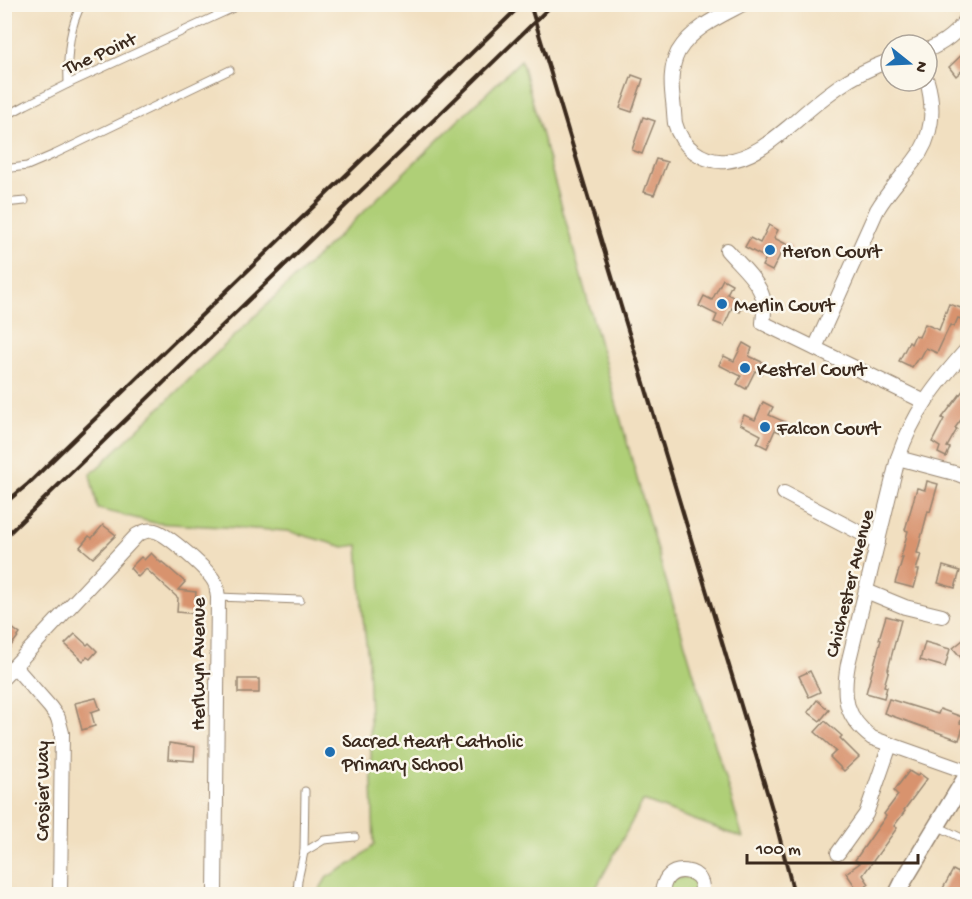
<svg xmlns="http://www.w3.org/2000/svg" width="972" height="899" font-family="'Gochi Hand',sans-serif">
	<style>
		.green { fill: #afcf77; stroke: #757c4a; stroke-width: 1.5 }
		.building { fill: #d8936e }
		.lines { fill: none; stroke-linecap: round; stroke-linejoin: round }
		.service-casing { stroke: #96846f; stroke-width: 9 }
		.minor-casing { stroke: #96846f; stroke-width: 16 }
		.tertiary-casing { stroke: #96846f; stroke-width: 19 }
		.service { stroke: #fff; stroke-width: 7 }
		.minor { stroke: #fff; stroke-width: 14 }
		.tertiary { stroke: #fff; stroke-width: 16 }
		.rail { stroke: #3b2a1e; stroke-width: 4 }
		.poi-dot { fill: #1f6fb2; stroke: #fbf7ec; stroke-width: 2 }
		.labels { text-anchor: middle; stroke-width: 5; stroke-linejoin: round; paint-order: stroke }
		.street-label { font-size: 20px; fill: #3b2a1e; stroke: #fbf7ec }
		.poi-label { font-size: 20px; fill: #3b2a1e; stroke: #fbf7ec; text-anchor: start }
	</style>
	<rect width="100%" height="100%" fill="#fbf7ec"/>
	<filter id="ink" filterUnits="userSpaceOnUse"><feTurbulence type="fractalNoise" baseFrequency=".0167" numOctaves="2"/><feDisplacementMap in="SourceGraphic" scale="12" xChannelSelector="R" yChannelSelector="G"/><feConvolveMatrix kernelMatrix="1 2 1 2 8 2 1 2 1" color-interpolation-filters="sRGB"/></filter>
	<filter id="wash" filterUnits="userSpaceOnUse"><feTurbulence type="fractalNoise" baseFrequency=".008" numOctaves="4" result="noise"/><feDisplacementMap in="SourceGraphic" scale="24" xChannelSelector="R" yChannelSelector="G"/><feGaussianBlur stdDeviation="1.35" result="paint"/><feColorMatrix in="noise" values="0 0 0 0 0 0 0 0 0 0 0 0 0 0 0 0 0 1.4 0 .05"/><feComposite in="paint" operator="in"/></filter>
	<g filter="url(#wash)">
		<rect width="100%" height="100%" fill="#f1dfc0"/>
		<g class="green">
			<path d="M 521,60 L 658,554 L 743,838 L 643,801 L 594,892 L 561,887 L 557,894 L 317,894 L 327,877 L 353,863 L 374,845 L 368,658 L 363,618 L 358,545 L 344,547 L 288,531 L 155,523 L 98,509 L 90,475 Z"/>
			<path d="M 697,875 L 701,894 L 661,894 L 666,880 Z"/>
		</g>
		<g id="blocks">
			<g class="building">
				<path d="M 968,49 L 968,65 L 956,76 L 949,67 Z"/>
				<path d="M 632,75 L 643,79 L 632,112 L 620,108 Z"/>
				<path d="M 643,117 L 655,121 L 642,154 L 632,150 Z"/>
				<path d="M 656,159 L 667,162 L 654,195 L 644,192 Z"/>
				<path d="M 769,225 L 778,230 L 774,238 L 792,247 L 787,256 L 781,253 L 772,271 L 762,266 L 766,258 L 745,247 L 750,238 L 760,243 Z"/>
				<path d="M 723,279 L 732,284 L 727,294 L 745,303 L 740,312 L 732,308 L 724,326 L 714,322 L 717,315 L 699,306 L 704,296 L 712,300 Z"/>
				<path d="M 949,304 L 964,309 L 961,319 L 958,318 L 954,327 L 950,325 L 937,353 L 926,348 L 920,359 L 918,358 L 912,367 L 899,361 L 909,342 L 911,344 L 915,335 L 919,337 L 925,324 L 939,330 Z"/>
				<path d="M 743,343 L 752,348 L 749,356 L 766,364 L 762,374 L 755,371 L 746,389 L 737,384 L 741,376 L 719,365 L 724,356 L 734,361 Z"/>
				<path d="M 968,384 L 968,410 L 955,428 L 957,429 L 947,447 L 950,448 L 946,457 L 938,453 L 940,447 L 932,442 L 944,419 L 942,418 Z"/>
				<path d="M 763,402 L 773,407 L 769,415 L 787,423 L 782,433 L 775,430 L 767,448 L 757,443 L 761,435 L 740,424 L 744,415 L 755,420 Z"/>
				<path d="M 927,481 L 938,484 L 930,512 L 928,511 L 921,538 L 917,553 L 921,554 L 916,570 L 919,570 L 914,588 L 895,583 L 903,557 L 901,557 L 908,531 L 905,530 L 917,488 L 925,490 Z"/>
				<path d="M 103,525 L 116,535 L 93,558 L 80,547 L 89,536 L 92,538 Z"/>
				<path d="M 151,553 L 161,563 L 162,562 L 185,582 L 178,590 L 196,592 L 195,603 L 199,603 L 198,614 L 177,612 L 178,598 L 146,569 L 138,577 L 130,568 L 141,557 L 144,560 Z"/>
				<path d="M 943,566 L 960,571 L 955,588 L 938,583 Z"/>
				<path d="M 886,616 L 901,620 L 888,669 L 889,669 L 884,686 L 887,687 L 884,698 L 866,693 L 881,640 L 879,639 Z"/>
				<path d="M 4,622 L 20,634 L 4,655 Z"/>
				<path d="M 75,634 L 87,645 L 89,643 L 97,651 L 90,659 L 87,657 L 83,661 L 65,644 Z"/>
				<path d="M 968,636 L 968,666 L 953,648 Z"/>
				<path d="M 925,642 L 950,649 L 945,667 L 920,660 Z"/>
				<path d="M 810,671 L 820,692 L 809,697 L 799,676 Z"/>
				<rect x="238" y="679" width="21" height="14"/>
				<path d="M 96,698 L 100,709 L 91,712 L 95,726 L 82,730 L 75,703 Z"/>
				<path d="M 889,699 L 938,714 L 940,709 L 962,717 L 960,723 L 964,724 L 959,740 L 884,713 Z"/>
				<path d="M 817,700 L 829,710 L 820,721 L 808,712 Z"/>
				<path d="M 825,721 L 842,736 L 840,738 L 859,757 L 844,771 L 830,757 L 836,751 L 815,732 Z"/>
				<path d="M 169,743 L 195,747 L 194,761 L 168,759 Z"/>
				<path d="M 909,771 L 917,776 L 919,773 L 927,779 L 904,810 L 905,811 L 894,826 L 897,828 L 863,875 L 869,884 L 859,892 L 846,873 L 860,863 L 855,860 L 886,816 L 884,814 L 898,795 L 894,791 Z"/>
				<path d="M 953,870 L 968,878 L 968,894 L 947,894 L 941,892 Z"/>
			</g>
		</g>
	</g>
	<g filter="url(#ink)">
		<use href="#blocks" fill-opacity="0" stroke="#96846f" stroke-width="1.5"/>
		<g class="lines">
			<g class="service-casing">
				<g id="service">
					<path d="M 68,84 C 67,59 69,26 82,4"/>
					<path d="M 4,117 L 26,105 L 68,84 L 242,4"/>
					<path d="M 4,169 L 27,166 L 55,154 L 230,70"/>
					<path d="M 4,203 L 25,201"/>
					<path d="M 218,597 L 300,600"/>
					<path d="M 937,826 L 968,841"/>
					<path d="M 304,852 L 324,840 L 355,837"/>
					<path d="M 297,894 L 298,880 L 304,852 L 305,791"/>
				</g>
			</g>
			<g class="minor-casing">
				<g id="minor">
					<path d="M 743,4 C 720,16 692,28 678,52 C 670,68 671,84 673,101 C 674,108 674,116 675,123 C 681,146 702,163 726,161 C 754,158 775,138 796,121 C 809,109 824,97 838,87 C 855,75 872,67 891,60"/>
					<path d="M 927,50 C 945,43 957,33 968,17"/>
					<path d="M 727,250 C 739,264 758,280 763,298 C 765,306 764,315 763,323 L 925,402"/>
					<path d="M 815,348 L 877,210 C 888,191 902,177 914,161 C 933,138 935,108 927,81"/>
					<path d="M 968,348 C 936,384 913,413 898,458 L 848,664 C 842,697 845,717 872,738 L 968,772"/>
					<path d="M 898,458 L 958,474 L 968,478"/>
					<path d="M 784,493 L 878,542"/>
					<path d="M 866,591 L 905,607 L 942,616"/>
					<path d="M 15,667 L 50,707 L 58,718 L 62,733 L 60,894"/>
					<path d="M 4,677 L 137,535 C 142,532 148,529 155,531 C 167,534 210,571 215,583 C 217,587 217,592 218,597 L 215,894"/>
					<path d="M 838,853 L 866,814 L 890,745"/>
					<path d="M 661,894 C 663,888 664,880 669,876 C 677,868 695,870 700,880 C 703,885 702,889 701,894"/>
				</g>
			</g>
			<g class="tertiary-casing">
				<path id="tertiary" d="M 897,894 L 904,880 L 968,774"/>
			</g>
			<use href="#service" class="service"/>
			<use href="#minor" class="minor"/>
			<use href="#tertiary" class="tertiary"/>
			<g class="rail">
				<path d="M 530,4 L 773,812 L 794,894"/>
				<path d="M 4,504 L 28,484 L 522,4"/>
				<path d="M 4,538 L 553,4"/>
			</g>
		</g>
	</g>
	<g class="poi-dot">
		<circle cx="770" cy="250" r="6"/>
		<circle cx="722" cy="304" r="6"/>
		<circle cx="745" cy="368" r="6"/>
		<circle cx="765" cy="427" r="6"/>
		<circle cx="330" cy="752" r="6"/>
	</g>
	<g class="labels">
		<g class="street-label">
			<text transform="translate(99 52) rotate(-24)" y="7">The Point</text>
			<text transform="translate(848 583) rotate(-76)" y="7">Chichester Avenue</text>
			<text transform="translate(197 664) rotate(-90)" y="7">Herlwyn Avenue</text>
			<text transform="translate(41 791) rotate(-90)" y="7">Crosier Way</text>
		</g>
		<g class="poi-label">
			<text x="782" y="257">Heron Court</text>
			<text x="734" y="311">Merlin Court</text>
			<text x="757" y="375">Kestrel Court</text>
			<text x="777" y="434">Falcon Court</text>
			<text x="342" y="747">Sacred Heart Catholic<tspan x="342" dy="23">Primary School</tspan></text>
		</g>
	</g>
	<rect width="972" height="899" fill="none" stroke="#fbf7ec" stroke-width="24"/>
	<g transform="translate(909 63) rotate(108)"><circle r="28" fill="#fbf7ec" stroke="#aea59a" stroke-width="1.5"/>
	<path d="M0-4.5L10 22L0 15L-10 22Z" fill="#1f6fb2"/>
	<text y="-9" font-size="16" font-weight="bold" text-anchor="middle" fill="#3b2a1e">N</text>
	</g>
	<path d="M747 854v9h171v-9" fill="none" stroke="#3b2a1e" stroke-width="3"/>
	<text x="756" y="854" font-size="18" fill="#3b2a1e" stroke="#fbf7ec" stroke-width="4.5" paint-order="stroke">100 m</text>
</svg>
